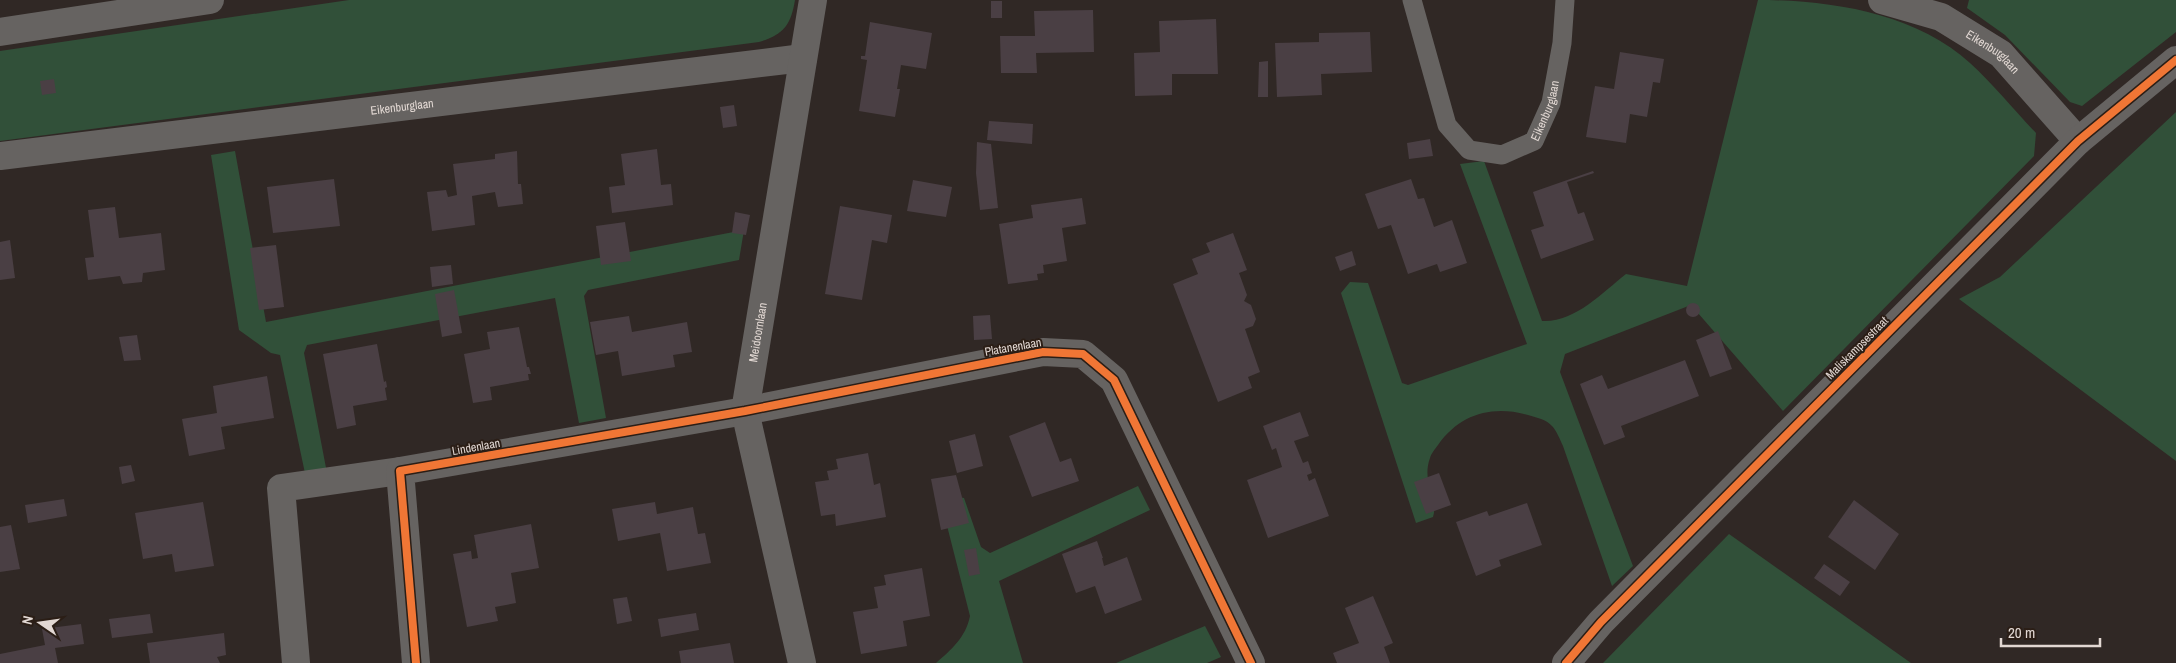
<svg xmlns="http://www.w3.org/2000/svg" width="2176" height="663" font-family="'Archivo Narrow',sans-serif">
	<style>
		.green { fill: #315039 }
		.building { fill: #4a3f44 }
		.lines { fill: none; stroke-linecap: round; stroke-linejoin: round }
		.lane { stroke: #666361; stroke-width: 19 }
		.street { stroke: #666361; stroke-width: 28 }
		.cycleway-casing { stroke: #2b1e16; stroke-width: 11 }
		.cycleway { stroke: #f07635; stroke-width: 8 }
		.labels { text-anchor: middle; stroke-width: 4; stroke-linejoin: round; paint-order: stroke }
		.street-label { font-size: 12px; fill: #e2d8d3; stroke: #2b1e16 }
	</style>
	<rect width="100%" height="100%" fill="#302825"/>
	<g class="green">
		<path d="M 349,0 L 795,0 C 791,25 783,35 759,42 L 0,141 L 0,51 Z"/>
		<path d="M 1758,0 C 1830,0 1915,13 1970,63 C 1994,85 2014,110 2036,133 L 2034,156 L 1783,411 L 1691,305 L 1565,354 L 1560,372 L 1633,566 L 1612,586 L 1563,446 C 1560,440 1557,431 1552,426 C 1546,419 1537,418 1528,415 C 1492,405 1460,414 1438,445 C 1435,449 1431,454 1430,458 C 1421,483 1439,499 1433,517 L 1416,523 L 1341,293 L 1350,282 L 1368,283 L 1402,383 L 1408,385 L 1527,344 L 1460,164 L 1484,161 L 1542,321 C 1574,323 1602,293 1626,274 L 1687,286 Z"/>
		<path d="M 1969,0 L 2176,0 L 2176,32 L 2082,106 L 2070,102 L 2005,35 L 1967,8 Z"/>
		<path d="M 2176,112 L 2176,461 L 1959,299 L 2000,277 Z"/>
		<path d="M 235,151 L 266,322 L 744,230 L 739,260 L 588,290 L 584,296 L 606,418 L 579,423 L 555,298 L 307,345 L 304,353 L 327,473 L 306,478 L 280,355 L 271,353 L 239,330 L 211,155 Z"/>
		<path d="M 1138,486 L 1150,510 L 999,581 L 1023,663 L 936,663 C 951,650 966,637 970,616 L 942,506 L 947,495 L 964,498 L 981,547 L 990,553 Z"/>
		<path d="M 1729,534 L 1911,663 L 1603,663 Z"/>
		<path d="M 1205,626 L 1221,657 L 1207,663 L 1116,663 Z"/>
	</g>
	<g class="building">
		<rect x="991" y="1" width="11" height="17"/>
		<path d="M 1093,10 L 1094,52 L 1036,53 L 1037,73 L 1001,73 L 1000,36 L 1035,36 L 1034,11 Z"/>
		<path d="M 1216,19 L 1218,74 L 1172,74 L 1172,95 L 1135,96 L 1134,53 L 1160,52 L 1159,21 Z"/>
		<path d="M 870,22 L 932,33 L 926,69 L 901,65 L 897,89 L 900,89 L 895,117 L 859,111 L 867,60 L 861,59 L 861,56 L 865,56 Z"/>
		<path d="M 1370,32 L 1372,72 L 1321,74 L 1322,95 L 1277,97 L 1275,43 L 1319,42 L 1319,33 Z"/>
		<path d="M 1620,52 L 1664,59 L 1660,83 L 1653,82 L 1647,117 L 1630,114 L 1626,143 L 1586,137 L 1595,86 L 1614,89 Z"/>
		<path d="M 1268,61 L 1268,97 L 1258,97 L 1259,62 Z"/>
		<path d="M 54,79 L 56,93 L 42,95 L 40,81 Z"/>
		<path d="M 734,105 L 737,126 L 723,128 L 720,107 Z"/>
		<path d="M 989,121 L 1033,124 L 1032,144 L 987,140 Z"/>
		<path d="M 1430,139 L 1433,156 L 1409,159 L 1407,143 Z"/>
		<path d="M 977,142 L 991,144 L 998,208 L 980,210 L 976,173 Z"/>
		<path d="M 657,149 L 661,185 L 671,184 L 673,205 L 612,213 L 609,187 L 625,185 L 621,154 Z"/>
		<path d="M 517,151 L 518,184 L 521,184 L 523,204 L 498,207 L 495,192 L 472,196 L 475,225 L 432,231 L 427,192 L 446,190 L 448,197 L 457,195 L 453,164 L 495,159 L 495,154 Z"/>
		<path d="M 1593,171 L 1594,173 L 1567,182 L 1578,214 L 1584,212 L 1594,240 L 1541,259 L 1531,230 L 1544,226 L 1533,192 Z"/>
		<path d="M 334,179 L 340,226 L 273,233 L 267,187 Z"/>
		<path d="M 1411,179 L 1418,199 L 1424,198 L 1434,227 L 1452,220 L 1467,263 L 1440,272 L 1437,264 L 1408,274 L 1391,225 L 1378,229 L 1365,194 Z"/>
		<path d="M 913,180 L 952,187 L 946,217 L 907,211 Z"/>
		<path d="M 1082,198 L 1086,224 L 1062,228 L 1067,261 L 1043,265 L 1044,273 L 1037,274 L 1038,280 L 1008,284 L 999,224 L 1033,218 L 1031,205 Z"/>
		<path d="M 840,206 L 892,215 L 887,243 L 872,240 L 862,300 L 825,294 Z"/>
		<path d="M 115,207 L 119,238 L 161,233 L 165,270 L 143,273 L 142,282 L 123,284 L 120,276 L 88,280 L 85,258 L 94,257 L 88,210 Z"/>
		<path d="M 735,212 L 750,215 L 746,235 L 732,233 Z"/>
		<path d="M 625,222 L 631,261 L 601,265 L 596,226 Z"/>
		<path d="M 1233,233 L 1247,270 L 1239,273 L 1247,295 L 1244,301 L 1251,305 L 1256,319 L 1253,326 L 1245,329 L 1260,372 L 1248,377 L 1252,388 L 1218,402 L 1173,284 L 1198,274 L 1192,259 L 1210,252 L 1206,243 Z"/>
		<path d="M 10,240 L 15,278 L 0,280 L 0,242 Z"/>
		<path d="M 276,245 L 284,307 L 259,310 L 250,248 Z"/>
		<path d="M 1352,251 L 1356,265 L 1340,271 L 1335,257 Z"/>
		<path d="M 451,265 L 453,284 L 432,287 L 430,267 Z"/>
		<path d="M 454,290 L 462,333 L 442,337 L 435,294 Z"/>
		<circle cx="1693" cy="310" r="7"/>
		<path d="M 990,315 L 992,339 L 974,340 L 973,316 Z"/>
		<path d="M 629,316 L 632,332 L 687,322 L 692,352 L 673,355 L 675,367 L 622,376 L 618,351 L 596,355 L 590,322 Z"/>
		<path d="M 519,327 L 527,367 L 529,367 L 531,374 L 528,374 L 529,380 L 490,387 L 492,400 L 473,403 L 464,354 L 490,349 L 487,332 Z"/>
		<path d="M 1718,331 L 1732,369 L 1710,377 L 1696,340 Z"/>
		<path d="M 137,335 L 141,360 L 124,361 L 119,337 Z"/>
		<path d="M 377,344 L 384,382 L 386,381 L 387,387 L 385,388 L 387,400 L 353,406 L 356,425 L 337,429 L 323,354 Z"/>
		<path d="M 1685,360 L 1699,396 L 1621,426 L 1625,437 L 1604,445 L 1580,384 L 1602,375 L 1608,389 Z"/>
		<path d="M 267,376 L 274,418 L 221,427 L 225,449 L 189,456 L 182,419 L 217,413 L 213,386 Z"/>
		<path d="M 1300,412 L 1309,436 L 1294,441 L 1303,463 L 1308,461 L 1312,473 L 1307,475 L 1309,481 L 1315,478 L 1329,516 L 1268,538 L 1247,480 L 1282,467 L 1276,448 L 1272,450 L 1263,426 Z"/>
		<path d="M 1045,422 L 1060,462 L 1071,458 L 1079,481 L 1032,497 L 1009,436 Z"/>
		<path d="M 975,434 L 983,466 L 957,473 L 949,441 Z"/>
		<path d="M 868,453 L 874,485 L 880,483 L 886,517 L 836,526 L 835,514 L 821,516 L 815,482 L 829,480 L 827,471 L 838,469 L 836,459 Z"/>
		<path d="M 131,465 L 135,481 L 122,484 L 119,467 Z"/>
		<path d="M 1439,473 L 1451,505 L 1426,514 L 1414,482 Z"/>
		<path d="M 956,475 L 969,523 L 941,530 L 931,479 Z"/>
		<path d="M 64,499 L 67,516 L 28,523 L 25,505 Z"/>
		<path d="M 1854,500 L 1899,534 L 1875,570 L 1828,537 Z"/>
		<path d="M 203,502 L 214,566 L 175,572 L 172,554 L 143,559 L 135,513 Z"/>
		<path d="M 655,502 L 657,514 L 693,507 L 698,534 L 705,533 L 711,563 L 667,571 L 660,533 L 618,541 L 612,509 Z"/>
		<path d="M 1527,503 L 1542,545 L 1499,560 L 1501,566 L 1476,576 L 1456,522 L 1487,511 L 1489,516 Z"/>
		<path d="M 531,524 L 539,568 L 511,573 L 516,603 L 495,607 L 498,621 L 467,627 L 453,554 L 471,551 L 472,559 L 478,558 L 474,535 Z"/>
		<path d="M 11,525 L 20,569 L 0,572 L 0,527 Z"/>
		<path d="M 1097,541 L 1103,558 L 1102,558 L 1104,566 L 1127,557 L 1142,600 L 1105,614 L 1095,586 L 1076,593 L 1062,554 Z"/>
		<path d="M 976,548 L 980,574 L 969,576 L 964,550 Z"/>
		<path d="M 1824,564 L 1850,582 L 1840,596 L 1814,578 Z"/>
		<path d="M 922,568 L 930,616 L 903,621 L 907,646 L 861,654 L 853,612 L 878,608 L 874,587 L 886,585 L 884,575 Z"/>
		<path d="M 1373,596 L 1393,643 L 1384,647 L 1390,663 L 1337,663 L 1333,653 L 1359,643 L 1345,608 Z"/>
		<path d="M 627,597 L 632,621 L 617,624 L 613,599 Z"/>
		<path d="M 696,613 L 699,630 L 661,637 L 658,619 Z"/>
		<path d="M 150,614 L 153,633 L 112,638 L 109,619 Z"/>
		<path d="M 81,624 L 84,644 L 55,648 L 58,663 L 0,663 L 0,654 L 45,645 L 42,629 Z"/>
		<path d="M 224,633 L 226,655 L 217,657 L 220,663 L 150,663 L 147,643 Z"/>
		<path d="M 730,643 L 734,663 L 681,663 L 679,651 Z"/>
	</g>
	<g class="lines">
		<path class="lane" id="s1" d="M 1412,0 L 1447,125 L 1469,150 L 1502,155 L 1534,141 L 1551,103 L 1562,43 L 1565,0"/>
		<g class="street">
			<path id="s2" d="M 1882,0 L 1941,17 L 2001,54 L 2078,141"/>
			<path d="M 0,32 L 210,0"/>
			<path id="s3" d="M 0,156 L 803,58"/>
			<path d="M 296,663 L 281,488 L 400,471"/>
			<path d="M 416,663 L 400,471 L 745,411 L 1043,352 L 1083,354 L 1114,380 L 1251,663"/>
			<path id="s4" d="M 802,663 L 745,411 L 813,0"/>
			<path d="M 1566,663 L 1601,622 L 2078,141 L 2176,60"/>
		</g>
		<g class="cycleway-casing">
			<g id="cycleway">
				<path d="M 416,663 L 400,471 L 745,411 L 1043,352 L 1083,354 L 1114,380 L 1251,663"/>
				<path d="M 1566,663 L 1601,622 L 2078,141 L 2176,60"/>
			</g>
		</g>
		<use href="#cycleway" class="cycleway"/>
	</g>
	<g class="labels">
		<g class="street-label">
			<text dy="4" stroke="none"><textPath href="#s2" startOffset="124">Eikenburglaan</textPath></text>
			<text dy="4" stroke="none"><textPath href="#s3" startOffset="405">Eikenburglaan</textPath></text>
			<text dy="4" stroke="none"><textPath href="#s1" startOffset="264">Eikenburglaan</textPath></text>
			<text dy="4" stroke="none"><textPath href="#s4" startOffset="338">Meidoornlaan</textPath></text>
			<text transform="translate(1013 347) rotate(-10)" y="4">Platanenlaan</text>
			<text transform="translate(1857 348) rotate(-45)" y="4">Maliskampsestraat</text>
			<text transform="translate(476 447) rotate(-10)" y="4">Lindenlaan</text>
		</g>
	</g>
	<g transform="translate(40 623) rotate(283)" stroke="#2b1e16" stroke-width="4" paint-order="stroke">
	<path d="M0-4L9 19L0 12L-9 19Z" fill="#e2d8d3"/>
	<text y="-8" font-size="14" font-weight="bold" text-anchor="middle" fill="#e2d8d3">N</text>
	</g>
	<path d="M2001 638v8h99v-8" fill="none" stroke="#e2d8d3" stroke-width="2.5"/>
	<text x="2008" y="638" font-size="15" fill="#e2d8d3" stroke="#2b1e16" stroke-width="4" paint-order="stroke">20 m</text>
</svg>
